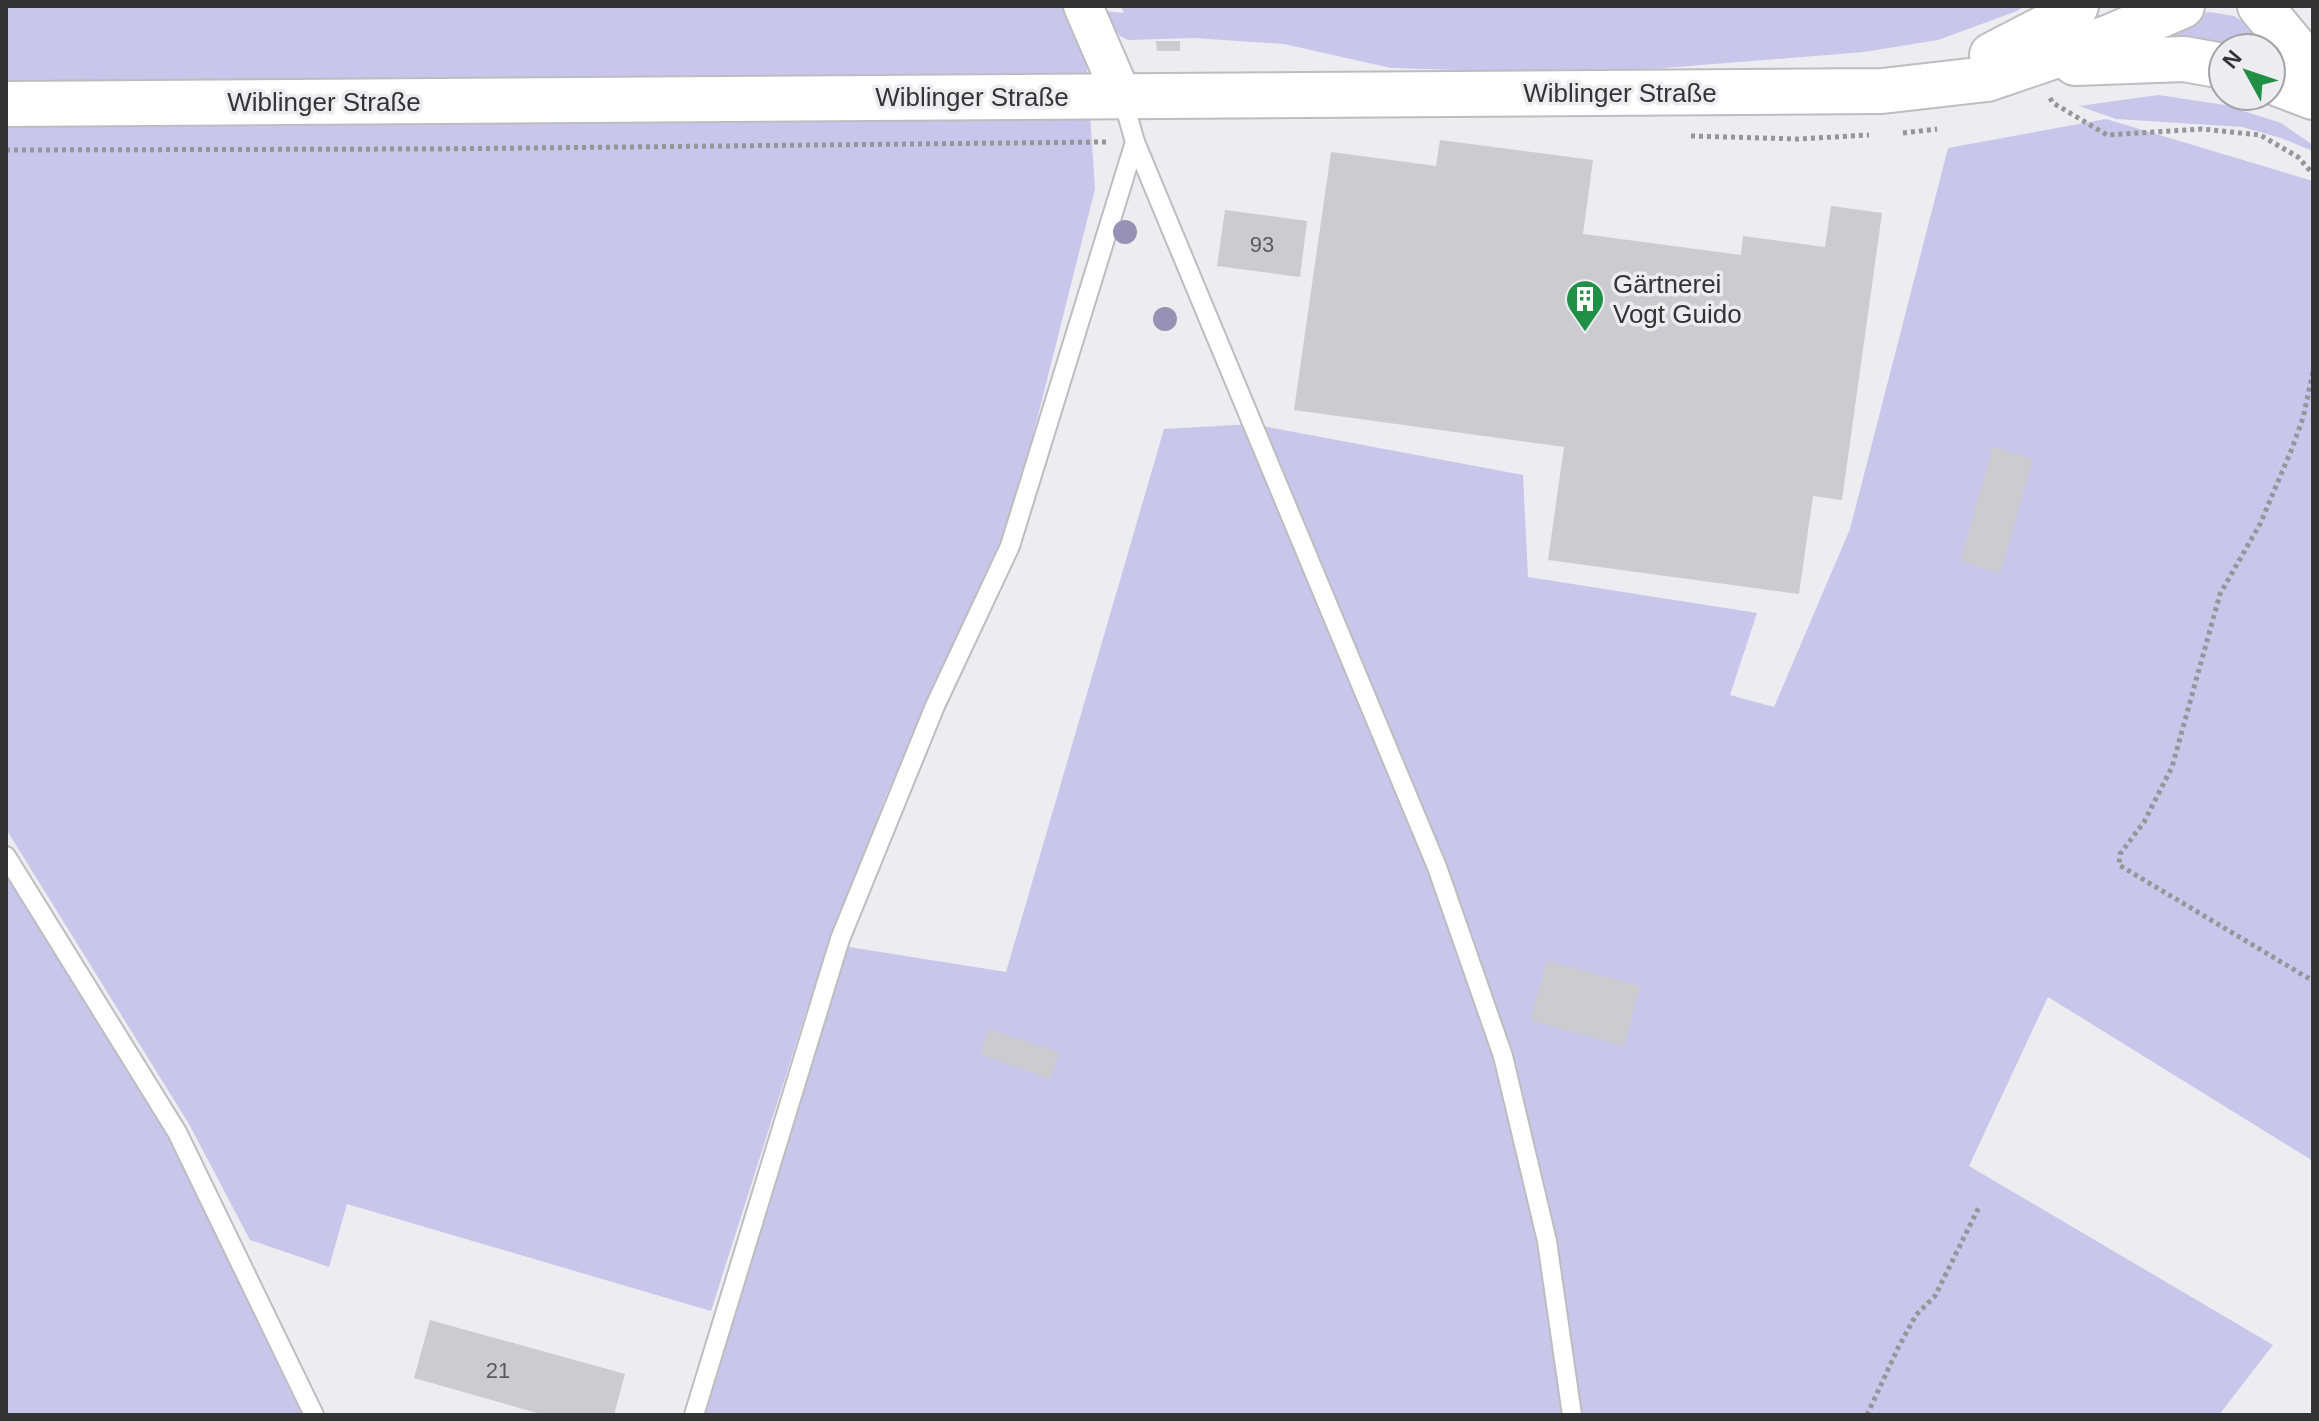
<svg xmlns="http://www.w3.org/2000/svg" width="2319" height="1421" font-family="Arial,sans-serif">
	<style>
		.green { fill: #c9c6eb }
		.building { fill: #cccbcf }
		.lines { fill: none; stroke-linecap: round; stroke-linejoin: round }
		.lane-casing { stroke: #bdbdc0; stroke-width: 22 }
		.street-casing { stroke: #bdbdc0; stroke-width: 42 }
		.secondary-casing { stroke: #bdbdc0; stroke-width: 48 }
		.path { stroke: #969598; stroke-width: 5; stroke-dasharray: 4 4; stroke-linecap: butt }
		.lane { stroke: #fff; stroke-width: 18 }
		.street { stroke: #fff; stroke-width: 38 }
		.secondary { stroke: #fff; stroke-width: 44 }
		.tree { fill: #9791b6 }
		.labels { text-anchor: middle; stroke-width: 7; stroke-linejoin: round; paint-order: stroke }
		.number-label { font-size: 22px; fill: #5a5a5c }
		.street-label { font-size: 26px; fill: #343435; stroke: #edecf0 }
		.poi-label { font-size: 26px; fill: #343435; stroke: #edecf0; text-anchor: start }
	</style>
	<rect width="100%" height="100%" fill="#edecf0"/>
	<g class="green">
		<path d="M 6,6 L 1067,6 L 1086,54 L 1095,189 L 1009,531 L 886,796 L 816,981 L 711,1311 L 347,1204 L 329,1267 L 250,1240 L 189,1124 L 6,829 Z"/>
		<path d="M 1121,6 L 2025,6 L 2017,11 L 1938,40 L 1864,52 L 1589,74 L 1391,68 L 1284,44 L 1194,38 L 1128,40 L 1120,36 L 1103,11 L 1124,13 Z"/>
		<path d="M 2210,12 L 2234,16 L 2258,32 L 2305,75 L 2271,68 L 2271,48 L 2138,46 L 2180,17 Z"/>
		<path d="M 2158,95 L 2225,105 L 2281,123 L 2313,145 L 2313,151 L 2281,138 L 2242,127 L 2116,119 L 2079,106 Z"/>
		<path d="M 2106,119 L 2313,181 L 2313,1161 L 2048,997 L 1969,1166 L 2273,1345 L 2219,1415 L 703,1415 L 843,946 L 1006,972 L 1164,429 L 1252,424 L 1523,475 L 1528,577 L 1757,613 L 1730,695 L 1774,707 L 1850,529 L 1948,148 Z"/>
		<path d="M 6,866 L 172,1134 L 308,1415 L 6,1415 Z"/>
	</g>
	<g class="building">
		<path d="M 1156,41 L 1180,41 L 1180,51 L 1157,51 Z"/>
		<path d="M 1440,140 L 1593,160 L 1583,234 L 1741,255 L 1743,236 L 1825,247 L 1831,206 L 1882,213 L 1842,500 L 1813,496 L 1799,594 L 1548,560 L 1564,447 L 1294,410 L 1331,152 L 1436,166 Z"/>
		<path d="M 1225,210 L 1307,221 L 1300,277 L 1217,266 Z"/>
		<path d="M 1993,447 L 2033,459 L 2000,573 L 1960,561 Z"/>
		<path d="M 1547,961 L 1640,986 L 1624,1046 L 1530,1020 Z"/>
		<path d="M 989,1029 L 1059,1053 L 1050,1079 L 980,1054 Z"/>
		<path d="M 430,1320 L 625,1374 L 614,1415 L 544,1415 L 414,1378 Z"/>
	</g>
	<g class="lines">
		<g class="lane-casing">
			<g id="lane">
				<path d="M 1135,142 L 1437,867 L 1503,1056 L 1547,1241 L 1572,1415"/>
				<path d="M 6,856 L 177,1132 L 314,1415"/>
				<path d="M 694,1415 L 840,939 L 935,706 L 1010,546 L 1135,142 L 1122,96"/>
			</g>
		</g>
		<g class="street-casing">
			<path id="street" d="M 1083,6 L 1122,96"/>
		</g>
		<g class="secondary-casing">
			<g id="secondary">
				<path d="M 2260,6 L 2313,70"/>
				<path d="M 1992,55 L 2058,21 L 2076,6"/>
				<path d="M 2075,63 L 2184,59 L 2223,66"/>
				<path d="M 2271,81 L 2313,97"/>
				<path d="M 6,104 L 1882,91 L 1987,79 L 2110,37 L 2182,6"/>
			</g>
		</g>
		<g class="path">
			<path d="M 2050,98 L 2053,103 L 2107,135 L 2202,129 L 2260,135 L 2298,157 L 2313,174"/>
			<path d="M 1903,133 L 1937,129"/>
			<path d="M 1691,136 L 1798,139 L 1869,135"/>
			<path d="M 6,150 L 431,149 L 1106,142"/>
			<path d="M 2313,372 L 2303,418 L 2291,451 L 2260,524 L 2220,594 L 2172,767 L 2144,822 L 2120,854 L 2119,865 L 2313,981"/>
			<path d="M 1867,1415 L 1898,1348 L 1916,1315 L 1935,1296 L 1979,1207"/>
		</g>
		<use href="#lane" class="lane"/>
		<use href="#street" class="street"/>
		<use href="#secondary" class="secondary"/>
	</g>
	<g class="tree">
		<circle cx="1125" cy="232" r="12"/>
		<circle cx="1165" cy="319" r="12"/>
	</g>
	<defs>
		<g id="building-pin" transform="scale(2)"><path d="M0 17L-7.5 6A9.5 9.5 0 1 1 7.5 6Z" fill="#228f47" stroke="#edecf0"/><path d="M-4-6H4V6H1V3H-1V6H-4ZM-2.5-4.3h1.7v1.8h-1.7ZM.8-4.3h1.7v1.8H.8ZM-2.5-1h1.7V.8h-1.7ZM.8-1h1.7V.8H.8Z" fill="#fff"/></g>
	</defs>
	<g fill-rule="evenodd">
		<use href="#building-pin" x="1585" y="299"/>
	</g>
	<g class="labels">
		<g class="number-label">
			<text x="1262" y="252">93</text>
			<text x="498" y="1378">21</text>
		</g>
		<g class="street-label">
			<text x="1620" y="102">Wiblinger Straße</text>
			<text x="972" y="106">Wiblinger Straße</text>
			<text x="324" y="111">Wiblinger Straße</text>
		</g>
		<g class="poi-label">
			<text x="1613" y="293">Gärtnerei<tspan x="1613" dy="30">Vogt Guido</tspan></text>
		</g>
	</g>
	<rect width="2319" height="1421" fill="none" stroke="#343435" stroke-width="16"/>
	<g transform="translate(2247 72) rotate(310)"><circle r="38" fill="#edecf0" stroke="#a3a2a5" stroke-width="2"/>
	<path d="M0-6L14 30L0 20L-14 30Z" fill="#228f47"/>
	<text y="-12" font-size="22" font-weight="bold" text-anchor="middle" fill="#343435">N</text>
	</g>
</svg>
